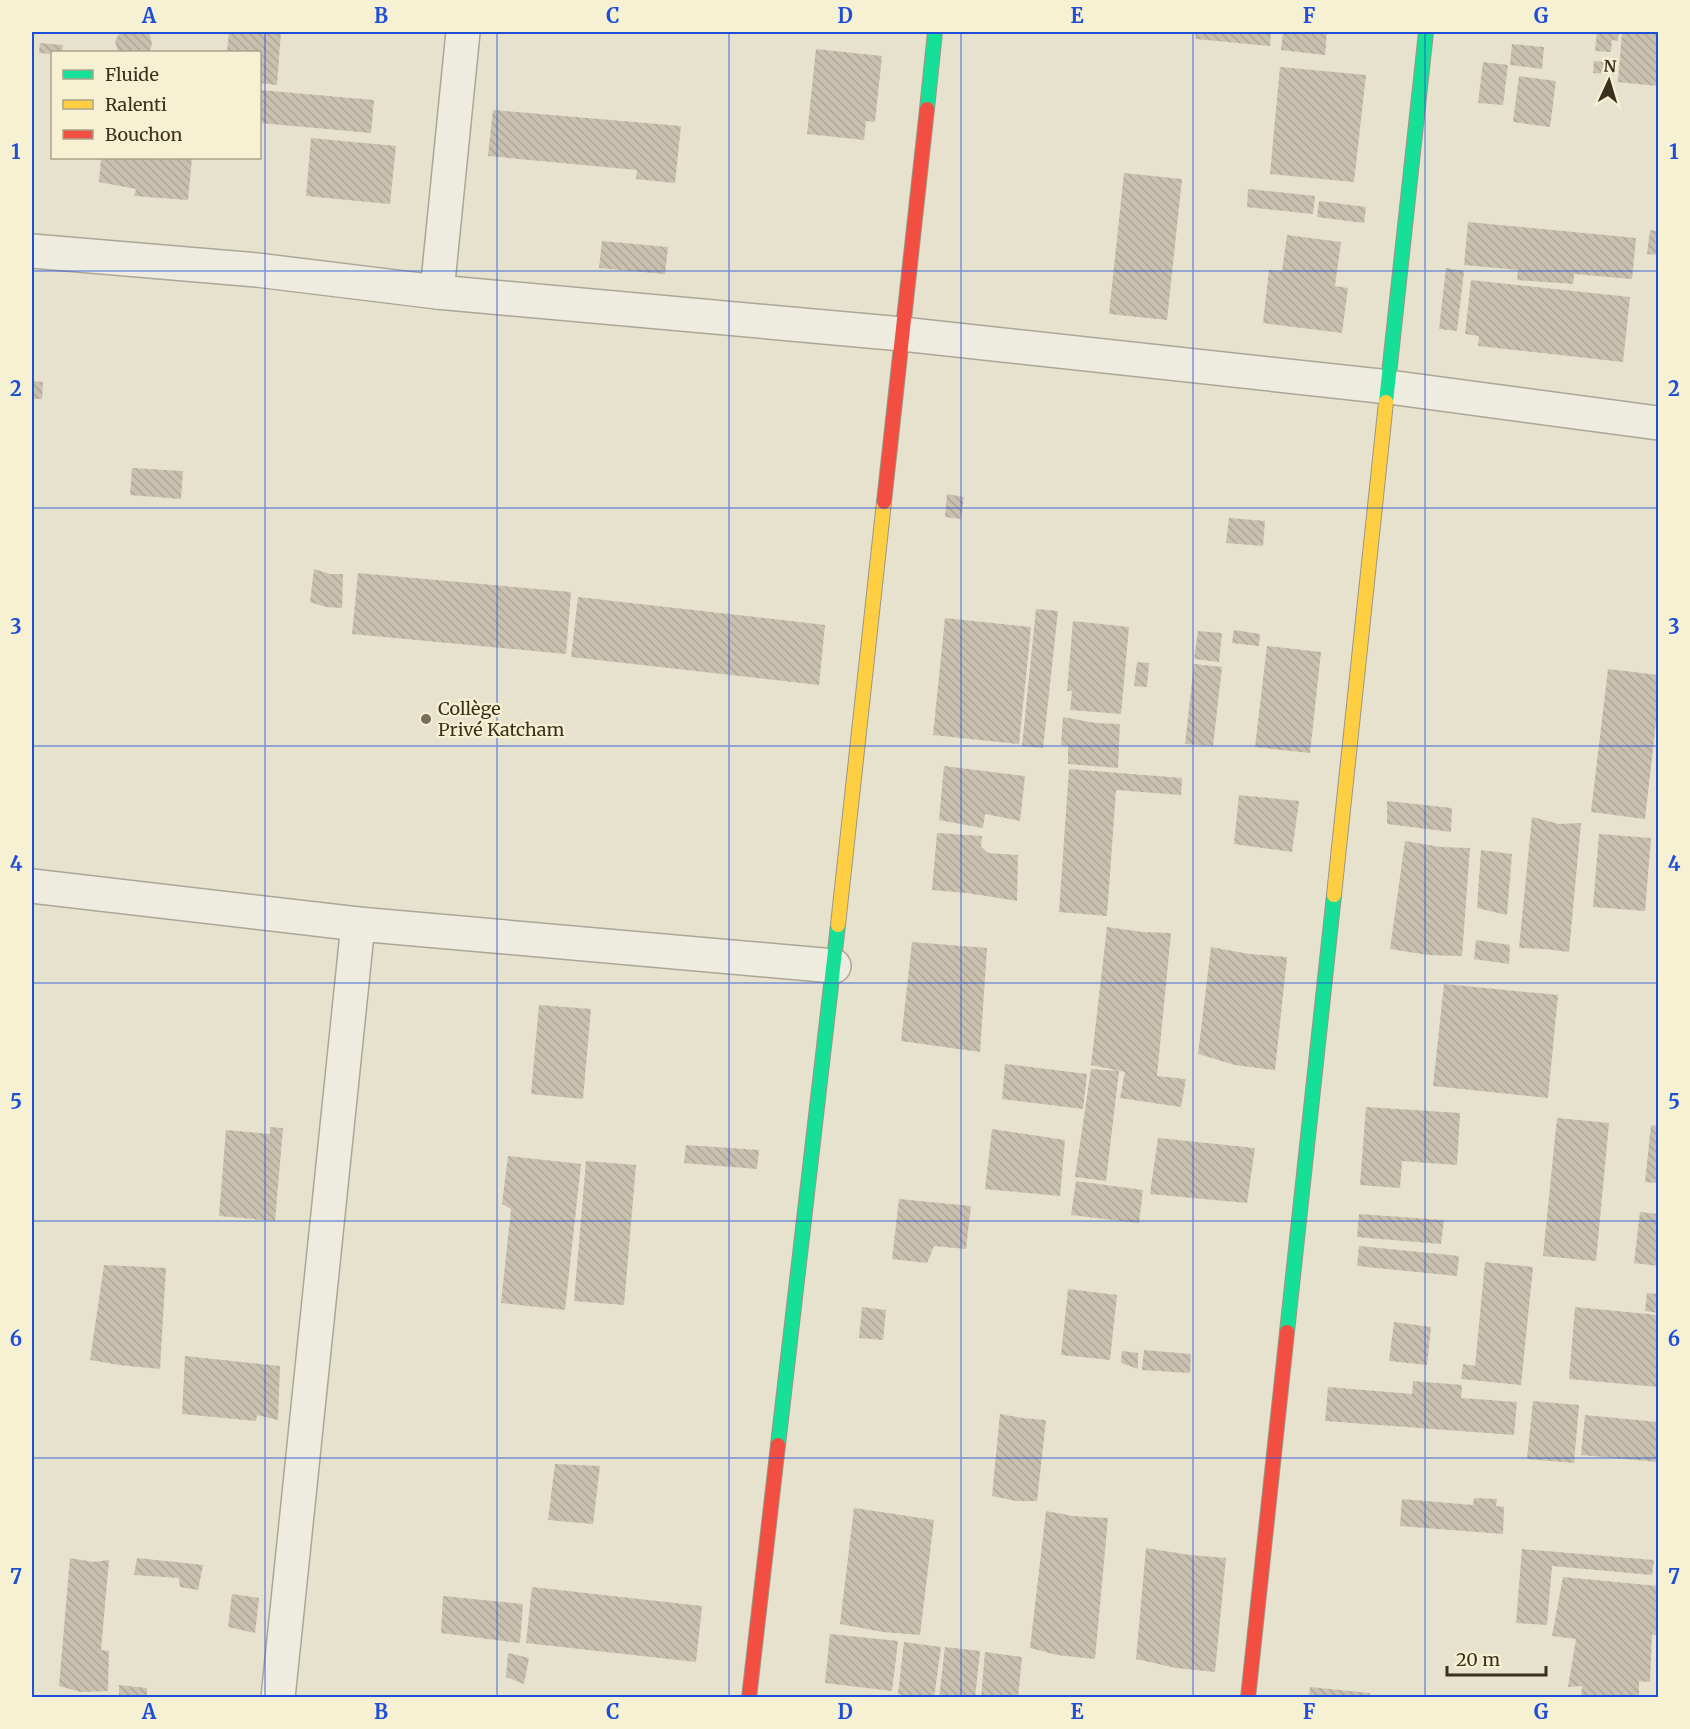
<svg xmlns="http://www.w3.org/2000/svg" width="1690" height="1729" font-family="Merriweather,serif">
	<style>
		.building { fill: url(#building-back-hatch) }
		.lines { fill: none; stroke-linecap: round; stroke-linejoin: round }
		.street-casing { stroke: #aba697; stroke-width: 36 }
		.fast-casing { stroke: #9b9686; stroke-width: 16 }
		.slow-casing { stroke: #9b9686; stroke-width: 16 }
		.jam-casing { stroke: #9b9686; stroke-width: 16 }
		.street { stroke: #eeebdf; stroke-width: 33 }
		.fast { stroke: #16e098; stroke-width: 14 }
		.slow { stroke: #ffcf43; stroke-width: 14 }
		.jam { stroke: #f24e42; stroke-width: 14 }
		.grid { fill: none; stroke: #1d4ed8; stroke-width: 1.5; stroke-opacity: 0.55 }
		.poi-dot { fill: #776e5c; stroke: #f7f1d3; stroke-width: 2 }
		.labels { text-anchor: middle; stroke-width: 4.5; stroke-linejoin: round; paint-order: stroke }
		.poi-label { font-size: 18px; fill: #3b2f1e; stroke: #f7f1d3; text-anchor: start }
		.neatline { fill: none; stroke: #1d4ed8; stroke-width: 2 }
		.grid-label { font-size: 20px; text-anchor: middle; font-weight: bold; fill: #1d4ed8 }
	</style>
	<defs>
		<pattern id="building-back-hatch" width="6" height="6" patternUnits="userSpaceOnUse" patternTransform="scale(1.5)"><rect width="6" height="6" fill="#cac0af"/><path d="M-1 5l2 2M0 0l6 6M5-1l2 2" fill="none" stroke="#aea596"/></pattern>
	</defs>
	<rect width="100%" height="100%" fill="#e6e2ce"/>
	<g class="building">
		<path d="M 120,32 L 147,32 L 150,35 L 152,45 L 149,52 L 118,52 L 115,41 Z"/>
		<path d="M 229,32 L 281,32 L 277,85 L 260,83 L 260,52 L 227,52 Z"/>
		<path d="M 1196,32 L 1271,32 L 1270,46 L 1195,39 Z"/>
		<path d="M 1283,32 L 1327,32 L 1325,55 L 1281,50 Z"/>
		<path d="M 1597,32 L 1619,32 L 1618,41 L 1612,40 L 1611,52 L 1595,51 Z"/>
		<path d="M 1622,32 L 1658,32 L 1658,86 L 1618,82 Z"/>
		<path d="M 40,43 L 63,45 L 62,52 L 52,52 L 52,54 L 39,53 Z"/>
		<path d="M 1512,44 L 1544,47 L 1542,69 L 1510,65 Z"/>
		<path d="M 816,49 L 882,56 L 875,122 L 866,121 L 864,140 L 807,134 Z"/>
		<path d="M 1594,61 L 1615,63 L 1614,75 L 1593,73 Z"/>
		<path d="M 1483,62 L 1508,65 L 1503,105 L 1478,103 Z"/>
		<path d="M 1280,67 L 1366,75 L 1354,182 L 1270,174 Z"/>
		<path d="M 1519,76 L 1556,81 L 1550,127 L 1513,122 Z"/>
		<path d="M 260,90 L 374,100 L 371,133 L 260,123 Z"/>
		<path d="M 493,110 L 681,126 L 675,183 L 636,179 L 637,170 L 488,156 Z"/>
		<path d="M 311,138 L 396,146 L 390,204 L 306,196 Z"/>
		<path d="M 101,158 L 192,158 L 188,200 L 134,196 L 136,189 L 99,182 Z"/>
		<path d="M 1124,173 L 1182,179 L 1167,320 L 1109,314 Z"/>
		<path d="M 1248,189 L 1315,196 L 1313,214 L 1247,207 Z"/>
		<path d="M 1319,201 L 1366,207 L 1364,223 L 1317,217 Z"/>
		<path d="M 1468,222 L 1636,238 L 1632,279 L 1574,274 L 1573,284 L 1517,280 L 1518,270 L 1464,265 Z"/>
		<path d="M 1650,230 L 1658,231 L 1658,255 L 1647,254 Z"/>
		<path d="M 1287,235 L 1341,242 L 1335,286 L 1348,288 L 1342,333 L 1263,323 L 1269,270 L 1282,271 Z"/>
		<path d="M 602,241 L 668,247 L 665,274 L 599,268 Z"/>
		<path d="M 1446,268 L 1464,271 L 1457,331 L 1439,329 Z"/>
		<path d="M 1471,280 L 1630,297 L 1623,362 L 1478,346 L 1479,336 L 1465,334 Z"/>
		<path d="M 32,381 L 43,382 L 42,399 L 32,399 Z"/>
		<path d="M 132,468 L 183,471 L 181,499 L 130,495 Z"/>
		<path d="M 947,494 L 964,497 L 961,519 L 945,517 Z"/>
		<path d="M 1229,518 L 1265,521 L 1263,546 L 1226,543 Z"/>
		<path d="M 314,569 L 330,574 L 343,574 L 342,608 L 326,607 L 310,602 Z"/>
		<path d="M 358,573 L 571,592 L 566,654 L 352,634 Z"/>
		<path d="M 578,597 L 825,625 L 819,685 L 571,657 Z"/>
		<path d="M 1036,609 L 1058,611 L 1043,748 L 1022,746 Z"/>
		<path d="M 945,618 L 1031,627 L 1019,744 L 933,735 Z"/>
		<path d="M 1073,621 L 1129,627 L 1121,714 L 1070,710 L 1072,691 L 1067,691 Z"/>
		<path d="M 1234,630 L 1260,634 L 1259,646 L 1232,643 Z"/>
		<path d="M 1198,631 L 1222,633 L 1219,662 L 1194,659 Z"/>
		<path d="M 1267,646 L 1321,652 L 1310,753 L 1255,747 Z"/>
		<path d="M 1137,662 L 1149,663 L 1147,687 L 1134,686 Z"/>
		<path d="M 1194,664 L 1222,667 L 1213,746 L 1185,744 Z"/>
		<path d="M 1608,669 L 1658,675 L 1658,705 L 1645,819 L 1591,812 Z"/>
		<path d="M 1063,717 L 1095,723 L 1120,724 L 1118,768 L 1068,764 L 1068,746 L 1061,745 Z"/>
		<path d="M 944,766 L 1025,776 L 1020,821 L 985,814 L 983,828 L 939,820 Z"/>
		<path d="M 1069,769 L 1182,778 L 1181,795 L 1116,790 L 1107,916 L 1059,912 Z"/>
		<path d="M 1239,795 L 1299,801 L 1292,852 L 1234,844 Z"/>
		<path d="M 1387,801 L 1452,808 L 1451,832 L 1387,824 Z"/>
		<path d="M 1532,817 L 1559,824 L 1581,823 L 1569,952 L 1545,949 L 1519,948 Z"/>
		<path d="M 937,833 L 982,836 L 981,847 L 988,853 L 1018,855 L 1017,901 L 967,893 L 932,890 Z"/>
		<path d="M 1599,834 L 1651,838 L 1645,911 L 1593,907 Z"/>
		<path d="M 1405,841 L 1441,847 L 1470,848 L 1462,956 L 1428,955 L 1390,949 Z"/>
		<path d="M 1481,850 L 1512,854 L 1507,915 L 1477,908 Z"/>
		<path d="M 1107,927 L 1143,932 L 1171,933 L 1157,1076 L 1186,1079 L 1181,1107 L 1120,1098 L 1125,1072 L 1091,1065 Z"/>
		<path d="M 1476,940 L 1510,945 L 1509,964 L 1474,959 Z"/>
		<path d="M 912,942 L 987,948 L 980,1052 L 901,1041 Z"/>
		<path d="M 1211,947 L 1249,954 L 1287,957 L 1275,1070 L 1235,1065 L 1198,1054 Z"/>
		<path d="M 1444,984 L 1558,995 L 1548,1098 L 1433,1086 Z"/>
		<path d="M 539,1005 L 591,1009 L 583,1099 L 531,1094 Z"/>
		<path d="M 1005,1064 L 1087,1074 L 1083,1109 L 1002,1099 Z"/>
		<path d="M 1091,1069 L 1119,1071 L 1106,1181 L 1075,1177 Z"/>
		<path d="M 1366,1107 L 1460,1113 L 1457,1165 L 1402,1161 L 1400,1188 L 1360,1185 Z"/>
		<path d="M 1557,1118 L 1609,1123 L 1596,1261 L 1543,1256 Z"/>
		<path d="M 1651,1125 L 1658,1126 L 1658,1183 L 1645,1182 Z"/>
		<path d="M 270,1127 L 283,1128 L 275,1221 L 219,1216 L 226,1130 L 270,1134 Z"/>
		<path d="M 992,1129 L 1065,1140 L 1060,1196 L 985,1189 Z"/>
		<path d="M 1158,1138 L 1255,1148 L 1247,1203 L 1150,1194 Z"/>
		<path d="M 686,1145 L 759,1150 L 757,1169 L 684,1163 Z"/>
		<path d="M 508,1156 L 581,1164 L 565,1310 L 501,1303 L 511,1209 L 502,1204 Z"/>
		<path d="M 586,1161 L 636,1165 L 624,1305 L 574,1301 Z"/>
		<path d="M 1076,1181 L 1143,1190 L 1139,1223 L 1071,1215 Z"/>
		<path d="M 899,1199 L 971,1206 L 966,1249 L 934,1246 L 927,1263 L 892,1259 Z"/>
		<path d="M 1640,1212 L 1658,1214 L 1658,1266 L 1634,1263 Z"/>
		<path d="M 1359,1214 L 1444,1220 L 1441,1244 L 1357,1237 Z"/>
		<path d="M 1359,1246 L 1459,1256 L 1457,1276 L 1357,1266 Z"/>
		<path d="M 1485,1262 L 1533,1267 L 1521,1385 L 1461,1379 L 1463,1364 L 1475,1366 Z"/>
		<path d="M 104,1265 L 166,1268 L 160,1369 L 119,1365 L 90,1360 Z"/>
		<path d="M 1068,1289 L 1117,1295 L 1110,1360 L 1061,1355 Z"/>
		<path d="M 1647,1293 L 1658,1294 L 1658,1313 L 1645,1311 Z"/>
		<path d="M 862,1307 L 886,1310 L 883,1340 L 859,1338 Z"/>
		<path d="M 1575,1307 L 1658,1315 L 1658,1387 L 1569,1379 Z"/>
		<path d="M 1394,1322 L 1431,1327 L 1427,1365 L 1389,1361 Z"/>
		<path d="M 1144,1350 L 1191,1354 L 1190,1373 L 1142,1370 Z"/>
		<path d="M 1122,1351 L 1138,1353 L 1138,1369 L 1121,1363 Z"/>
		<path d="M 185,1356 L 280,1366 L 278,1420 L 257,1415 L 256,1421 L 182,1414 Z"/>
		<path d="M 1413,1381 L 1462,1385 L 1461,1398 L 1517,1402 L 1514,1435 L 1325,1421 L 1328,1387 L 1412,1394 Z"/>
		<path d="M 1533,1401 L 1579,1405 L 1574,1463 L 1527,1459 Z"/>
		<path d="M 1000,1414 L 1022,1418 L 1046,1420 L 1037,1501 L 1016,1501 L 992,1496 Z"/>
		<path d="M 1585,1415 L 1658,1422 L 1658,1462 L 1581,1455 Z"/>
		<path d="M 555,1464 L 600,1466 L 593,1524 L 548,1520 Z"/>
		<path d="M 1474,1498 L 1497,1499 L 1496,1506 L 1504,1507 L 1503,1534 L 1400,1526 L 1402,1499 L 1473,1505 Z"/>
		<path d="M 854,1508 L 934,1520 L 920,1635 L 883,1632 L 840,1624 Z"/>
		<path d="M 1046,1511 L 1073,1516 L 1108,1518 L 1095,1659 L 1057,1655 L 1030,1648 Z"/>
		<path d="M 1146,1548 L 1190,1555 L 1226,1558 L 1215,1672 L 1176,1668 L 1136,1659 Z"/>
		<path d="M 1522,1549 L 1654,1560 L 1652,1575 L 1552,1566 L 1547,1625 L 1516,1623 Z"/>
		<path d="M 70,1558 L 93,1562 L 109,1560 L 101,1650 L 109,1651 L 108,1691 L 80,1692 L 59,1686 Z"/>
		<path d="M 137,1558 L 203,1565 L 198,1590 L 180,1587 L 179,1578 L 134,1575 Z"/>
		<path d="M 1563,1577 L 1658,1586 L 1657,1636 L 1652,1634 L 1650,1682 L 1639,1681 L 1639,1698 L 1581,1698 L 1582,1686 L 1568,1687 L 1576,1639 L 1552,1636 Z"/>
		<path d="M 532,1587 L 702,1606 L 696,1662 L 526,1643 Z"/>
		<path d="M 232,1594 L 259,1598 L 255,1633 L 228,1627 Z"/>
		<path d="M 443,1596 L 523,1604 L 520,1643 L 441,1633 Z"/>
		<path d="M 830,1634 L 898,1641 L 892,1691 L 825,1683 Z"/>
		<path d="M 904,1642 L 941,1647 L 934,1698 L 918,1698 L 898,1694 Z"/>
		<path d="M 945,1647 L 980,1651 L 975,1698 L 939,1698 Z"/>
		<path d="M 985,1652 L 1022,1657 L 1018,1698 L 981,1698 Z"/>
		<path d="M 508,1653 L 529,1658 L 524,1684 L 506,1677 Z"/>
		<path d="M 119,1685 L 147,1688 L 147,1698 L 119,1698 Z"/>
		<path d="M 1310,1687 L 1370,1693 L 1370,1698 L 1309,1698 Z"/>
	</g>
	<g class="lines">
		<g class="street-casing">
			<g id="street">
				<path d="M 32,251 L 257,270 L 437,292 L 902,334 L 1389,387 L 1658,423"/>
				<path d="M 437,292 L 463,32"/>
				<path d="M 32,886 L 358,924 L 834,966"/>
				<path d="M 278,1698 L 358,924"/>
			</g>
		</g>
		<g class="fast-casing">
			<g id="fast">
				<path d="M 927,109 L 935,32"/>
				<path d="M 1386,402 L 1426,32"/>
				<path d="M 1287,1332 L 1334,895"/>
				<path d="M 778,1445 L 838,925"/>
			</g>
		</g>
		<g class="slow-casing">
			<g id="slow">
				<path d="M 1334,895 L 1386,402"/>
				<path d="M 838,925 L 884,502"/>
			</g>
		</g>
		<g class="jam-casing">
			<g id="jam">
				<path d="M 884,502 L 927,109"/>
				<path d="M 749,1698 L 778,1445"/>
				<path d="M 1248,1698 L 1287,1332"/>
			</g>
		</g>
		<use href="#street" class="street"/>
		<use href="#fast" class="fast"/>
		<use href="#slow" class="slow"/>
		<use href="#jam" class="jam"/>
	</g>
	<path class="grid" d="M 265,32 L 265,1698M 497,32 L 497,1698M 729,32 L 729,1698M 961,32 L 961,1698M 1193,32 L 1193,1698M 1425,32 L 1425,1698M 32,271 L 1658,271M 32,508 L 1658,508M 32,746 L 1658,746M 32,983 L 1658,983M 32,1221 L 1658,1221M 32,1458 L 1658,1458"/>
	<circle class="poi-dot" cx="426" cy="719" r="6"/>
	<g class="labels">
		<g class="poi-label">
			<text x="438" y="715">Collège<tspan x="438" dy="21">Privé Katcham</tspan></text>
		</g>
	</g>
	<rect width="1690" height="1729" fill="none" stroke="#f7f1d3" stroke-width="66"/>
	<rect x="51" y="51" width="210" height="108" fill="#f7f1d3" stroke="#aca38b" stroke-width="1.5"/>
	<rect x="63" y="70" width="30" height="9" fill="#16e098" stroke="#aca38b" stroke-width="1.5"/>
	<text x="105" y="81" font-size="18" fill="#3b2f1e">Fluide</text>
	<rect x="63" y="100" width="30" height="9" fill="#ffcf43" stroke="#aca38b" stroke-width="1.5"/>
	<text x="105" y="111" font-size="18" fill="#3b2f1e">Ralenti</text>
	<rect x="63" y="130" width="30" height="9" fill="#f24e42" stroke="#aca38b" stroke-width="1.5"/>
	<text x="105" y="141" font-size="18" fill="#3b2f1e">Bouchon</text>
	<g transform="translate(1609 81) rotate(4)" stroke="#f7f1d3" stroke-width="4.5" paint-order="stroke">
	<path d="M0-4.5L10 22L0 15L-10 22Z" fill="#3b2f1e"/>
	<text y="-9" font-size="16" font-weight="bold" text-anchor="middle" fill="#3b2f1e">N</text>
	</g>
	<path d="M1447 1666v9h99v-9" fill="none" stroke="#3b2f1e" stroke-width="3"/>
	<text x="1456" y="1666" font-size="18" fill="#3b2f1e" stroke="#f7f1d3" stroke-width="4.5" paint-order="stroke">20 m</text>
	<rect x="33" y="33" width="1624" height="1663" class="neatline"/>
	<g class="grid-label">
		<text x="149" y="23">A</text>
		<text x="381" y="23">B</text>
		<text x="613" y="23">C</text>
		<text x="845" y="23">D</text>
		<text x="1077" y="23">E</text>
		<text x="1309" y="23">F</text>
		<text x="1541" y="23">G</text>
		<text x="16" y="159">1</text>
		<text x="1674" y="159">1</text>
		<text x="16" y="396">2</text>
		<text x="1674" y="396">2</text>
		<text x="16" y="634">3</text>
		<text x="1674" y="634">3</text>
		<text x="16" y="871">4</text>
		<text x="1674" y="871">4</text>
		<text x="16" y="1109">5</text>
		<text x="1674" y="1109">5</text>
		<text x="16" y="1346">6</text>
		<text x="1674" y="1346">6</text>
		<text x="16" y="1584">7</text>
		<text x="1674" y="1584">7</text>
		<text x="149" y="1719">A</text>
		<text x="381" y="1719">B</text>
		<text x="613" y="1719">C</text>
		<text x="845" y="1719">D</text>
		<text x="1077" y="1719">E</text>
		<text x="1309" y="1719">F</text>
		<text x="1541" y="1719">G</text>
	</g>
</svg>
